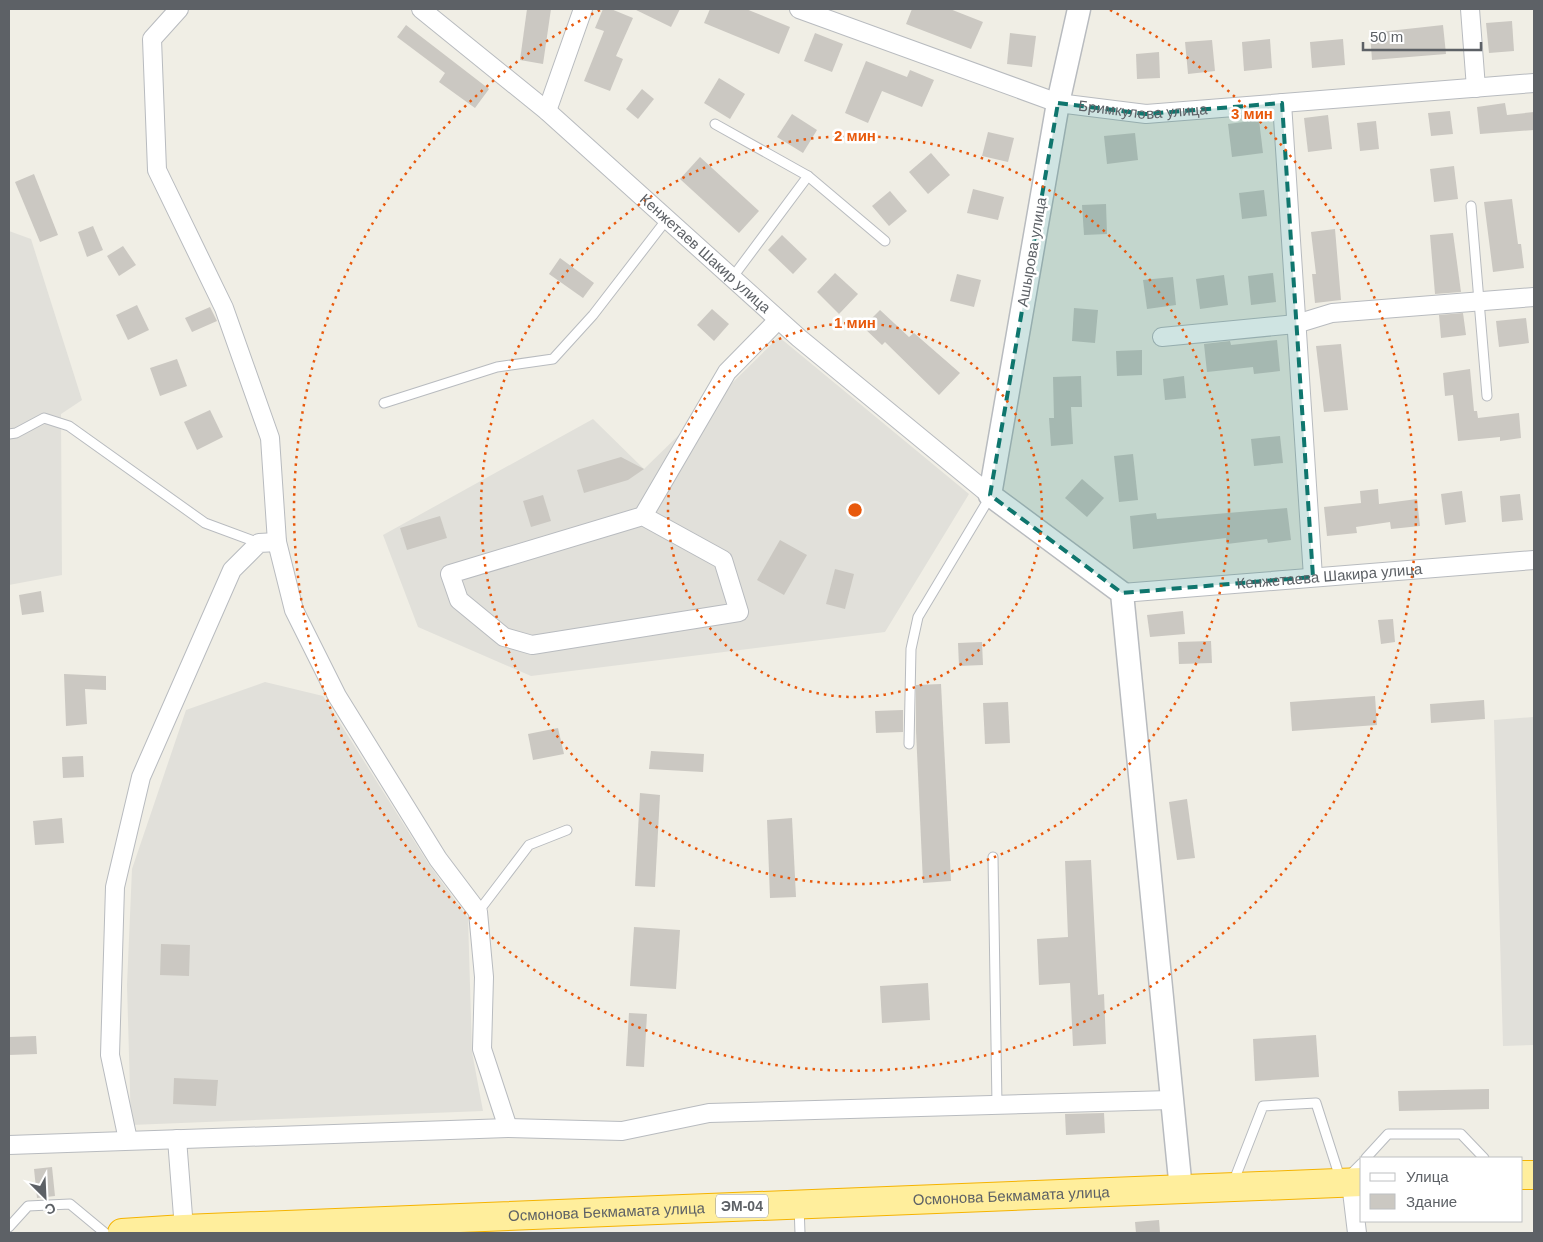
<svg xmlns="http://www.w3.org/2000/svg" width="1543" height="1242" font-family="Arial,sans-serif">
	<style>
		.industrial { fill: #e1e0da }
		.building { fill: #cbc8c2 }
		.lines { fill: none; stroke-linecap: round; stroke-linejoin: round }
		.service-casing { stroke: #b8bbbf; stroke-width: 11 }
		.minor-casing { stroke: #b8bbbf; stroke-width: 20 }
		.tertiary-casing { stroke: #b8bbbf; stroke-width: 25 }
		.trunk-casing { stroke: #f5b300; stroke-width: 30 }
		.service { stroke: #fff; stroke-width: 9 }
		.minor { stroke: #fff; stroke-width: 18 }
		.tertiary { stroke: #fff; stroke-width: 22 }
		.trunk { stroke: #ffee9c; stroke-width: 28 }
		.marked { fill: #0f766e; fill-opacity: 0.2; stroke: #0f766e; stroke-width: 4; stroke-dasharray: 10 6; stroke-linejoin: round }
		.ring { fill: none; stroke: #e8590c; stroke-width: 2.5; stroke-dasharray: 2.5 5 }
		.labels { text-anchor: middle; stroke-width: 5; stroke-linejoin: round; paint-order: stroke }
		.shield { fill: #fff; stroke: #8e9094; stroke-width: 1 }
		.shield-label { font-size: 14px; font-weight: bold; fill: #5d6166 }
		.street-label { font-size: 15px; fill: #5d6166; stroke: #fff }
		.centre { fill: #e8590c; stroke: #fff; stroke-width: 2.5 }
		.ring-label { font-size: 15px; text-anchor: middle; font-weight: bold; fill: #e8590c; stroke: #fff; stroke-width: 5; stroke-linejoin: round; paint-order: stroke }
	</style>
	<rect width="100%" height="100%" fill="#f0eee5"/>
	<g class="industrial">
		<path d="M 9,231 L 31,239 L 82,400 L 61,414 L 62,575 L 9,585 Z"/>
		<path d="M 779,337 L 969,494 L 885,632 L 531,676 L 418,627 L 383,535 L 593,419 L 644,469 Z"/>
		<path d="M 265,682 L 323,696 L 428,863 L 468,918 L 472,1052 L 483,1111 L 131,1125 L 127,985 L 132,869 L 186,710 Z"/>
		<path d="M 1534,717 L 1534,1045 L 1503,1046 L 1494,720 Z"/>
	</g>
	<g class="building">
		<path d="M 527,9 L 551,9 L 543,64 L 520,60 Z"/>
		<path d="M 603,9 L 611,9 L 633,18 L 616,56 L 623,59 L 610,91 L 584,81 L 604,31 L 595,28 Z"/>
		<path d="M 634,9 L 680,9 L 671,27 Z"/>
		<path d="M 710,9 L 746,9 L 790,27 L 779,54 L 704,23 Z"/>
		<path d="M 912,9 L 950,9 L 983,22 L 971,49 L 906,24 Z"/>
		<path d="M 1512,21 L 1514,51 L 1489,53 L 1486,23 Z"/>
		<path d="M 406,25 L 489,89 L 475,108 L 439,82 L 445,73 L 397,37 Z"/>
		<path d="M 1443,25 L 1446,54 L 1372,60 L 1370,33 Z"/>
		<path d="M 815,33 L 843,44 L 832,72 L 804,61 Z"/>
		<path d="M 1010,33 L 1036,36 L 1032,67 L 1007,64 Z"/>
		<path d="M 1270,39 L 1272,68 L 1244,71 L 1242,42 Z"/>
		<path d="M 1343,39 L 1345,65 L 1312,68 L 1310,42 Z"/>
		<path d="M 1212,40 L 1215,71 L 1188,74 L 1185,42 Z"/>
		<path d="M 1159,52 L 1160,78 L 1137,79 L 1136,54 Z"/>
		<path d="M 866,61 L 907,77 L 910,70 L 934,80 L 922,107 L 882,91 L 868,123 L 845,113 Z"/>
		<path d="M 719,78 L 745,94 L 730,119 L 704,103 Z"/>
		<path d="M 642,89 L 654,99 L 638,119 L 626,109 Z"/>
		<path d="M 1505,103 L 1507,115 L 1534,112 L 1534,130 L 1480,134 L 1477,107 Z"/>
		<path d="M 1450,111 L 1453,134 L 1431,136 L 1428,113 Z"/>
		<path d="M 792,114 L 817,130 L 803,153 L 777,137 Z"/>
		<path d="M 1328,115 L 1332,149 L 1308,152 L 1304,118 Z"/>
		<path d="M 1259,120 L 1263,153 L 1232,157 L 1228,124 Z"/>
		<path d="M 1376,121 L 1379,149 L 1360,151 L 1357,123 Z"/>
		<path d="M 988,132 L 1014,138 L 1008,162 L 982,156 Z"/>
		<path d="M 1135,133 L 1138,160 L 1107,164 L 1104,136 Z"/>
		<path d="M 931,153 L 950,175 L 928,194 L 909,172 Z"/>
		<path d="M 700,157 L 759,211 L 739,233 L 680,179 Z"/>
		<path d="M 1454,166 L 1458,199 L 1434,202 L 1430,169 Z"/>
		<path d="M 34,174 L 58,235 L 40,242 L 15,182 Z"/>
		<path d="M 973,189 L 1004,197 L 998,220 L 967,213 Z"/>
		<path d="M 1264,190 L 1267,216 L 1242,219 L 1239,193 Z"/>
		<path d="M 890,191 L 907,211 L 889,226 L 872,206 Z"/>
		<path d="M 1512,199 L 1518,244 L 1521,244 L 1524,268 L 1493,272 L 1484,202 Z"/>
		<path d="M 1106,204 L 1107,234 L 1084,235 L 1082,205 Z"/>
		<path d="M 93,226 L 103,250 L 87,257 L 78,232 Z"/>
		<path d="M 1335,229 L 1341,300 L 1315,303 L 1312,274 L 1316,274 L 1311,232 Z"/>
		<path d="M 1453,233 L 1461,292 L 1435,294 L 1430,235 Z"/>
		<path d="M 782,235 L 807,259 L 793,274 L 768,250 Z"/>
		<path d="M 123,246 L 136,265 L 119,276 L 107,256 Z"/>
		<path d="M 560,258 L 594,283 L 583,298 L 549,274 Z"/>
		<path d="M 835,273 L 858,294 L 839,314 L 817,292 Z"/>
		<path d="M 1273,273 L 1276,302 L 1251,305 L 1248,276 Z"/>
		<path d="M 957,274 L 981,280 L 974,307 L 950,301 Z"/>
		<path d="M 1224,275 L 1228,305 L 1200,309 L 1196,279 Z"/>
		<path d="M 1173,277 L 1176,305 L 1147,309 L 1143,280 Z"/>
		<path d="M 137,305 L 149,330 L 128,340 L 116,315 Z"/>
		<path d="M 210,307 L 217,321 L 192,332 L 185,318 Z"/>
		<path d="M 1074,308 L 1098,310 L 1095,343 L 1072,341 Z"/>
		<path d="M 712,309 L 729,324 L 714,341 L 697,325 Z"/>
		<path d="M 880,310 L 909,337 L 914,333 L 960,373 L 939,395 L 885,342 L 882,345 L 863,327 Z"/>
		<path d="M 1463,313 L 1466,335 L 1441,338 L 1439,315 Z"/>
		<path d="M 1526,318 L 1529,343 L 1499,347 L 1496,321 Z"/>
		<path d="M 1277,340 L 1280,371 L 1254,374 L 1253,367 L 1207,372 L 1204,344 L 1230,341 L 1231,345 Z"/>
		<path d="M 1341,344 L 1348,410 L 1324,412 L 1316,346 Z"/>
		<path d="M 1142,350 L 1142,375 L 1117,376 L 1116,351 Z"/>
		<path d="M 177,359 L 187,386 L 160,396 L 150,368 Z"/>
		<path d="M 1470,369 L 1474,411 L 1477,411 L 1478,418 L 1519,413 L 1521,438 L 1500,441 L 1500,437 L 1458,441 L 1453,395 L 1445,396 L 1443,373 Z"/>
		<path d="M 1081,376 L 1082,407 L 1071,407 L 1073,444 L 1051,446 L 1049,418 L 1054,418 L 1053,377 Z"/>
		<path d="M 1184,376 L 1186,398 L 1165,400 L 1163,379 Z"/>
		<path d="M 210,410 L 223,437 L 197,450 L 184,422 Z"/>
		<path d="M 1280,436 L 1283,463 L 1254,466 L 1251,439 Z"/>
		<path d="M 1133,454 L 1138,500 L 1119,502 L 1114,456 Z"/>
		<path d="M 621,457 L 644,469 L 628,480 L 584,493 L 577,470 Z"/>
		<path d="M 1082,479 L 1104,498 L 1087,517 L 1065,498 Z"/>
		<path d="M 1378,489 L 1379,504 L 1417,499 L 1420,526 L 1391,529 L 1390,522 L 1356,527 L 1357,533 L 1327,536 L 1324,507 L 1361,503 L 1360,491 Z"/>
		<path d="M 1462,491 L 1466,522 L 1445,525 L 1441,494 Z"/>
		<path d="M 1520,494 L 1523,520 L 1502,522 L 1500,496 Z"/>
		<path d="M 543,495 L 551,521 L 531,527 L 523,501 Z"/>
		<path d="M 1287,508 L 1291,540 L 1268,543 L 1267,539 L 1227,544 L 1226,538 L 1133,549 L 1130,516 L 1156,513 L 1157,519 Z"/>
		<path d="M 440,516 L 447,538 L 407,550 L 400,528 Z"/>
		<path d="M 780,540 L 807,555 L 784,595 L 757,580 Z"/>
		<path d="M 835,569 L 854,574 L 845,609 L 826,604 Z"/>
		<path d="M 41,591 L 44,612 L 22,615 L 19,595 Z"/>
		<path d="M 1183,611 L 1185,634 L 1150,637 L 1147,615 Z"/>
		<path d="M 1393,619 L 1395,642 L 1381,644 L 1378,620 Z"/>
		<path d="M 1211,641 L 1212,663 L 1179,664 L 1178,642 Z"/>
		<path d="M 982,642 L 983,665 L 959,666 L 958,643 Z"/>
		<path d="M 64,674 L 106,676 L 106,690 L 85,689 L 87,724 L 66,726 Z"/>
		<path d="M 941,684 L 951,881 L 923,883 L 916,731 L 916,685 Z"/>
		<path d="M 1375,696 L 1377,725 L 1292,731 L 1290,702 Z"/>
		<path d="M 1484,700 L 1485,719 L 1431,723 L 1430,704 Z"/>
		<path d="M 1008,702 L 1010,743 L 985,744 L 983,703 Z"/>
		<path d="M 903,710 L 903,732 L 876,733 L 875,711 Z"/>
		<path d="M 558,728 L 564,754 L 533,760 L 528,734 Z"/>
		<path d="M 651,751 L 704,754 L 703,772 L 649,769 Z"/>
		<path d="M 83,756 L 84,777 L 63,778 L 62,757 Z"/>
		<path d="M 640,793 L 660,795 L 655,887 L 635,886 Z"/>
		<path d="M 1187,799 L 1195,858 L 1177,860 L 1169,802 Z"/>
		<path d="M 62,818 L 64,843 L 35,845 L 33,821 Z"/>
		<path d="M 792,818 L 796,897 L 770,898 L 767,820 Z"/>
		<path d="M 1091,860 L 1098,995 L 1104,994 L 1106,1044 L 1073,1046 L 1070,983 L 1039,985 L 1037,939 L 1068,937 L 1065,861 Z"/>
		<path d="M 634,927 L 680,930 L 676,989 L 630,986 Z"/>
		<path d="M 161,944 L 190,945 L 189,976 L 160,975 Z"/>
		<path d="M 928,983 L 930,1020 L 882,1023 L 880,986 Z"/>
		<path d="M 629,1013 L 647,1014 L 644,1067 L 626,1066 Z"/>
		<path d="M 1316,1035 L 1319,1077 L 1255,1081 L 1253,1039 Z"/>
		<path d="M 36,1036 L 37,1054 L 9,1055 L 9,1037 Z"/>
		<path d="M 174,1078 L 218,1080 L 216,1106 L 173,1104 Z"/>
		<path d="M 1489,1089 L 1489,1109 L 1399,1111 L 1398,1091 Z"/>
		<path d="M 1104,1113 L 1105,1133 L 1066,1135 L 1065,1114 Z"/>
		<path d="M 52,1167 L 55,1196 L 37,1198 L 34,1169 Z"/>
		<path d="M 1159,1220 L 1160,1233 L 1136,1233 L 1135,1222 Z"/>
	</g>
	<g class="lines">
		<g class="service-casing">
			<g id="service">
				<path d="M 715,124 L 808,176 L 885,241"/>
				<path d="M 1471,206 L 1487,396"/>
				<path d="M 732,278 L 808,176"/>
				<path d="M 384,403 L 497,367 L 553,359 L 593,315 L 667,219"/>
				<path d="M 9,434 L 16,433 L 44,418 L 69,426 L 205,523 L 259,543"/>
				<path d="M 909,744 L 911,649 L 918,617 L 990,497"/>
				<path d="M 993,857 L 997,1105"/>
				<path d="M 478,912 L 529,845 L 567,830"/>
				<path d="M 1366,1158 L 1388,1134 L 1461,1134 L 1484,1158"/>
				<path d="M 1349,1176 L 1362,1163"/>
				<path d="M 1233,1183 L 1263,1106 L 1316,1103 L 1341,1181"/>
				<path d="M 799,1206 L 800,1233"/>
				<path d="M 9,1227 L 28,1206 L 70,1204 L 105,1233"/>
			</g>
		</g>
		<g class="minor-casing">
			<g id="minor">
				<path d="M 179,9 L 152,39 L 157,170 L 224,308 L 270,438 L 277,542 L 294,610 L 337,696 L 438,859 L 478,912 L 484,977 L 482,1049 L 508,1128"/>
				<path id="s1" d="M 421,9 L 547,111 L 799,338 L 990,495"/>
				<path id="s2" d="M 799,9 L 1058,103 L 1146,114 L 1534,83"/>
				<path d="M 1470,9 L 1476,88"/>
				<path d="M 1282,103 L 1313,577"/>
				<path d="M 547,111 L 583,9"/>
				<path d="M 1162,337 L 1296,324 L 1332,313 L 1534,297"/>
				<path d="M 643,516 L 723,560 L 739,612 L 532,645 L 504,637 L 459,600 L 450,574 L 643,516 L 727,372 L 778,320"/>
				<path id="s3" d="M 1122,593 L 1534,560"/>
				<path d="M 177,1139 L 184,1229"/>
				<path d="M 128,1140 L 110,1055 L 115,887 L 141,777 L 232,570 L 259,543 L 277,542"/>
				<path d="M 9,1145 L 508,1128 L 622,1131 L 709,1113 L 1171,1100"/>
				<path d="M 1351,1183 L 1357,1233"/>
			</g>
		</g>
		<g class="tertiary-casing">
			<path id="tertiary" d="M 1079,9 L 1058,103 L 990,495 L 1122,593 L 1181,1190"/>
		</g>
		<g class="trunk-casing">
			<g id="trunk">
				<path d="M 1522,1175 L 1534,1175"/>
				<path id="s4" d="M 122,1233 L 184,1229 L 1362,1182"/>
			</g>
		</g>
		<use href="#service" class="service"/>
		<use href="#minor" class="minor"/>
		<use href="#tertiary" class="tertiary"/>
		<use href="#trunk" class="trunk"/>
	</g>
	<path class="marked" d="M 1058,103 L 1146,114 L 1282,103 L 1313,577 L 1122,593 L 990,495 Z"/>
	<g class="ring">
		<circle cx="855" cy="510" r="187"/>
		<circle cx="855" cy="510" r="374"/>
		<path d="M1110 10A561 561 0 1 1 600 10"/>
	</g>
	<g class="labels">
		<rect class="shield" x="716" y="1194.5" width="52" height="23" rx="4"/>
		<g class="shield-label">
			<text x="742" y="1211">ЭМ-04</text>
		</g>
		<g class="street-label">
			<text dy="5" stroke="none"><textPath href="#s2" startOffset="361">Бримкулова улица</textPath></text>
			<text transform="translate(1032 252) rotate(-80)" y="5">Ашырова улица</text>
			<text dy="5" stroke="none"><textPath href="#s1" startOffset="375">Кенжетаев Шакир улица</textPath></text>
			<text dy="5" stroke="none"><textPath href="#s3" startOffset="208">Кенжетаева Шакира улица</textPath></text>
			<text dy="5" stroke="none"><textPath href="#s4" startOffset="890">Осмонова Бекмамата улица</textPath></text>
			<text dy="5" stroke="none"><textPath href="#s4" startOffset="485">Осмонова Бекмамата улица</textPath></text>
		</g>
	</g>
	<circle cx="855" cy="510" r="8" class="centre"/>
	<g class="ring-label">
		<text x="1252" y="119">3 мин</text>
		<text x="855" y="141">2 мин</text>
		<text x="855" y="328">1 мин</text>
	</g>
	<rect width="1543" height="1242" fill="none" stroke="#5d6166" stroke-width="20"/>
	<rect x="1360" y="1157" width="162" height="65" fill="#ffffff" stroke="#bec0c2"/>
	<rect x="1370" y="1173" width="25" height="8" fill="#ffffff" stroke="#bec0c2"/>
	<text x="1406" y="1182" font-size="15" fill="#5d6166">Улица</text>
	<rect x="1370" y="1194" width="25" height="15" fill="#cbc8c2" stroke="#bec0c2"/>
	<text x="1406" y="1207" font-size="15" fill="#5d6166">Здание</text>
	<g transform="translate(45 1197) rotate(156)" stroke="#ffffff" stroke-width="4" paint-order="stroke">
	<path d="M0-4L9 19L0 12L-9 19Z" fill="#5d6166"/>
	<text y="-8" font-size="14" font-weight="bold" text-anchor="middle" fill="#5d6166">С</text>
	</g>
	<path d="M1363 42v8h118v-8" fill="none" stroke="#5d6166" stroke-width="2.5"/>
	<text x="1370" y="42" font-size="15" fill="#5d6166" stroke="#ffffff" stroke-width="4" paint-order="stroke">50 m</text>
</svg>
